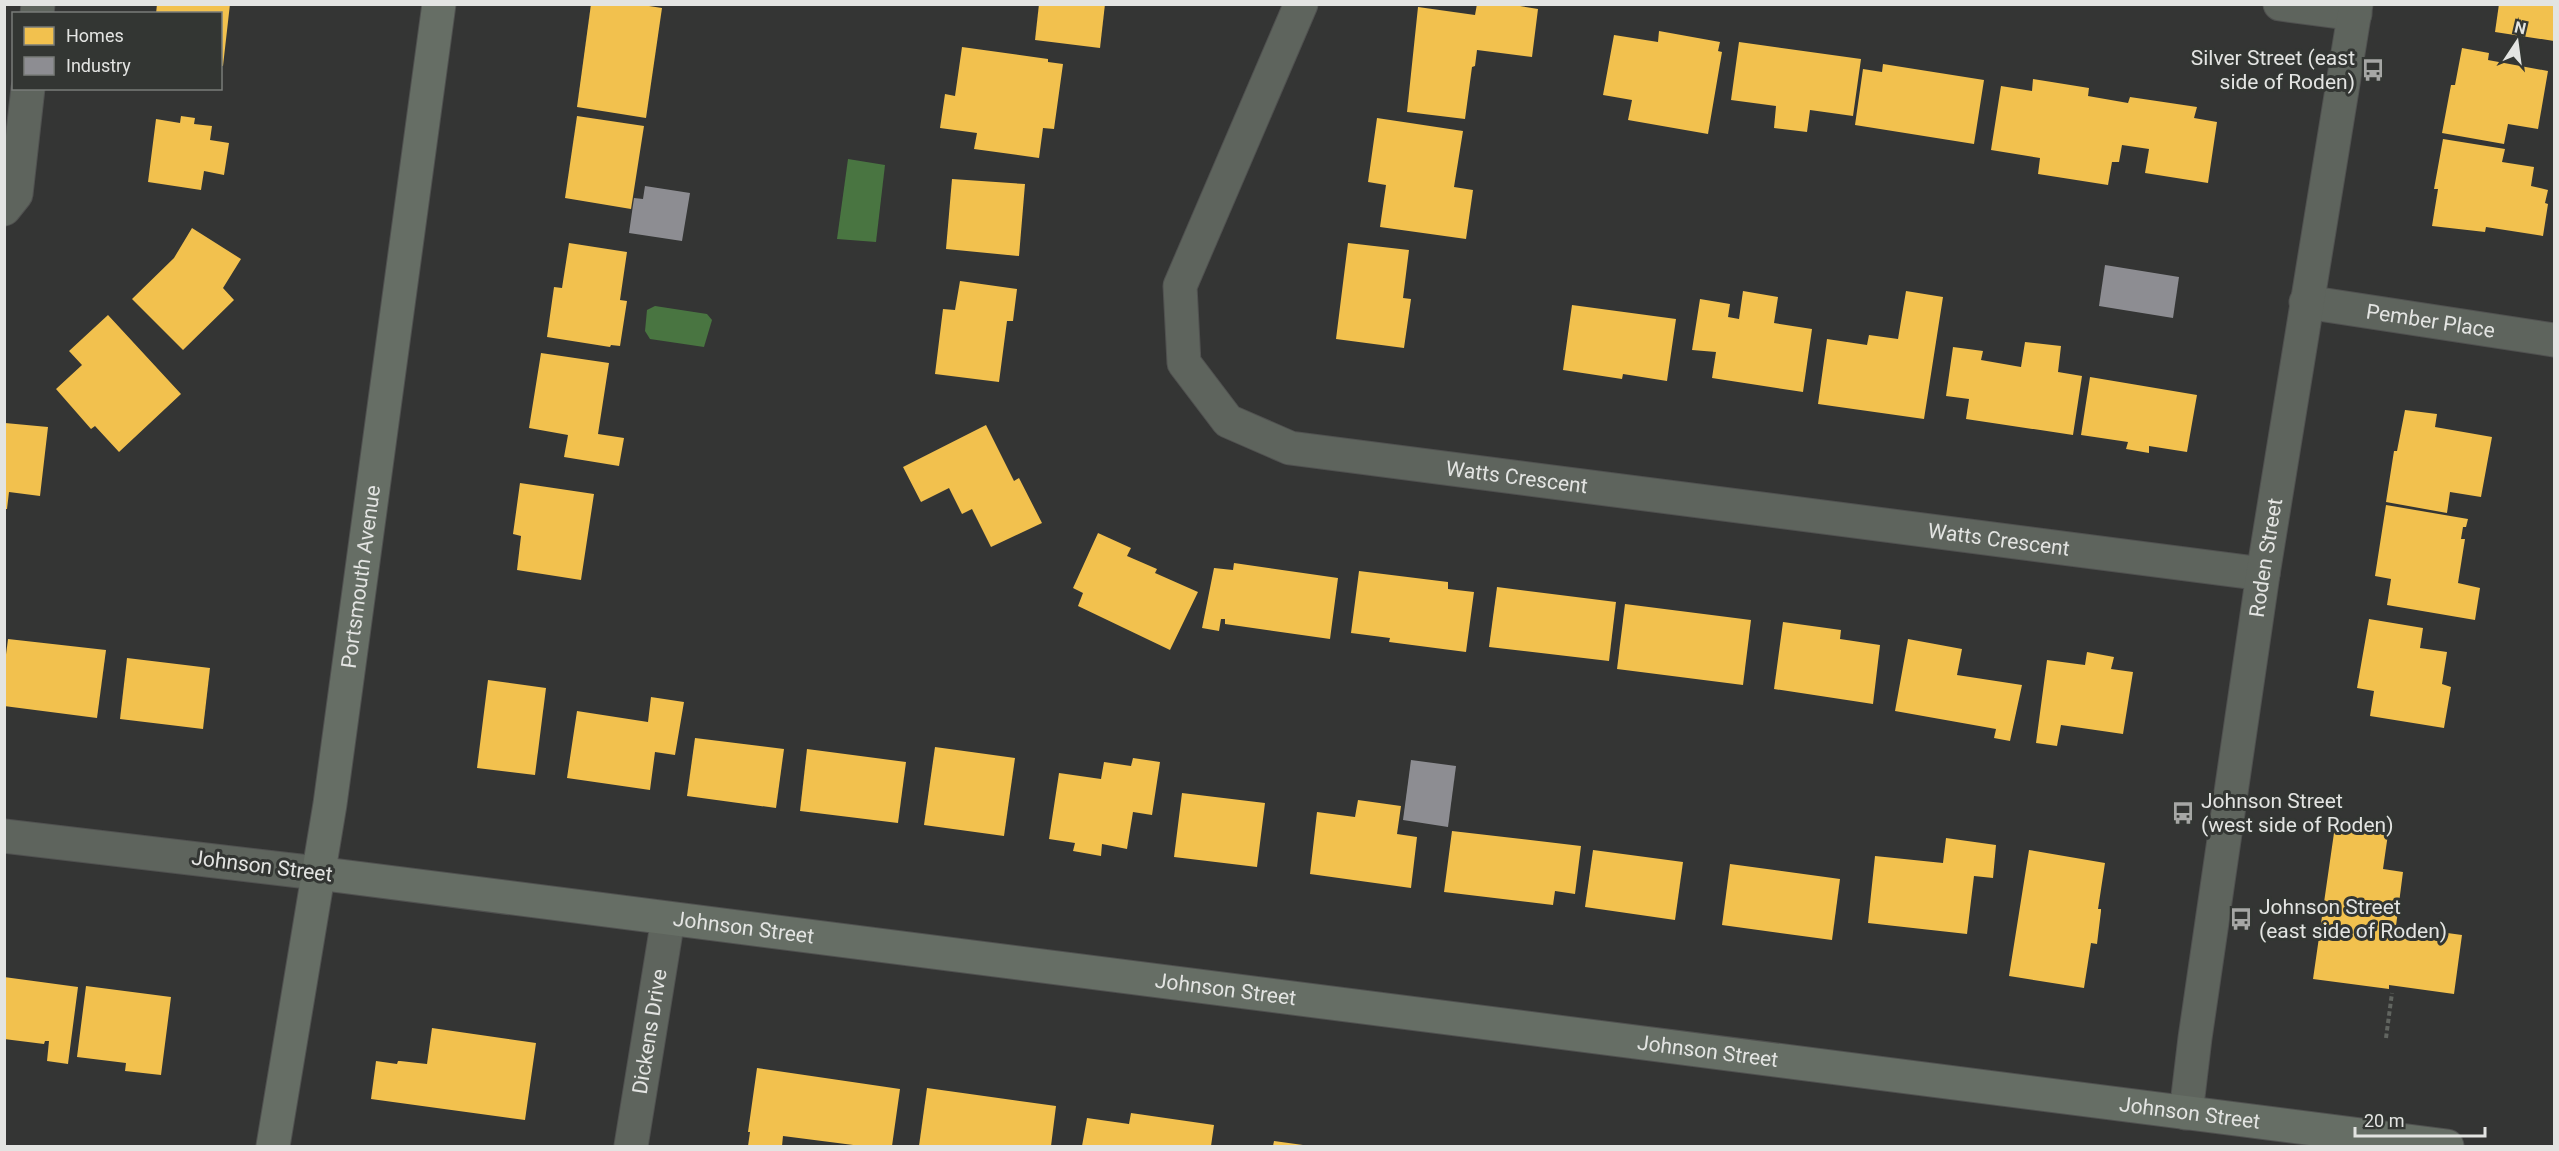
<svg xmlns="http://www.w3.org/2000/svg" width="2559" height="1151" font-family="Roboto,sans-serif">
	<style>
		.water { fill: #497541 }
		.homes { fill: #f2c14e }
		.industry { fill: #8d8d92 }
		.lines { fill: none; stroke-linecap: round; stroke-linejoin: round }
		.minor-casing { stroke: #505150; stroke-width: 35 }
		.tertiary-casing { stroke: #505150; stroke-width: 35 }
		.secondary-casing { stroke: #505150; stroke-width: 35 }
		.path { stroke: #616560; stroke-width: 4; stroke-dasharray: 4.5 3; stroke-linecap: butt }
		.minor { stroke: #5e645d; stroke-width: 33 }
		.tertiary { stroke: #5e645d; stroke-width: 33 }
		.secondary { stroke: #666e65; stroke-width: 33 }
		.labels { text-anchor: middle; stroke-width: 6; stroke-linejoin: round; paint-order: stroke }
		.poi-label { font-size: 21px; fill: #e3e4e2; stroke: #333633; text-anchor: start }
		.street-label { font-size: 21px; fill: #e3e4e2; stroke: #333633 }
	</style>
	<rect width="100%" height="100%" fill="#343534"/>
	<g class="water">
		<path d="M 848,159 L 885,165 L 876,242 L 837,239 Z"/>
		<path d="M 655,306 L 707,314 L 712,320 L 704,347 L 650,339 L 645,331 L 647,310 Z"/>
	</g>
	<g class="homes">
		<path d="M 157,4 L 230,4 L 223,66 L 220,66 L 220,14 L 156,14 Z"/>
		<path d="M 591,4 L 636,4 L 662,8 L 646,118 L 577,107 Z"/>
		<path d="M 1039,4 L 1105,4 L 1100,48 L 1035,40 Z"/>
		<path d="M 1477,4 L 1508,4 L 1538,9 L 1532,57 L 1477,50 L 1475,66 L 1472,67 L 1465,119 L 1407,112 L 1418,7 L 1475,15 Z"/>
		<path d="M 2499,4 L 2554,4 L 2554,41 L 2495,32 Z"/>
		<path d="M 1659,31 L 1720,42 L 1718,51 L 1722,52 L 1708,134 L 1628,120 L 1632,100 L 1603,95 L 1614,35 L 1658,42 Z"/>
		<path d="M 1739,42 L 1861,59 L 1853,116 L 1810,110 L 1807,132 L 1774,128 L 1776,106 L 1731,100 Z"/>
		<path d="M 962,47 L 1048,59 L 1048,62 L 1063,64 L 1054,129 L 1043,128 L 1039,158 L 974,149 L 977,133 L 940,128 L 945,94 L 955,96 Z"/>
		<path d="M 2462,48 L 2489,53 L 2488,60 L 2548,71 L 2538,129 L 2508,124 L 2504,144 L 2442,133 L 2451,85 L 2455,85 Z"/>
		<path d="M 1883,64 L 1984,80 L 1974,144 L 1855,125 L 1863,69 L 1882,72 Z"/>
		<path d="M 2033,79 L 2089,88 L 2088,96 L 2128,103 L 2130,97 L 2197,107 L 2194,118 L 2217,122 L 2208,183 L 2145,173 L 2149,149 L 2122,145 L 2119,162 L 2112,162 L 2108,185 L 2038,174 L 2040,158 L 1991,150 L 2001,86 L 2032,91 Z"/>
		<path d="M 181,116 L 195,118 L 194,124 L 212,126 L 210,140 L 229,143 L 224,175 L 204,171 L 201,190 L 148,182 L 156,119 L 180,123 Z"/>
		<path d="M 577,116 L 644,126 L 631,209 L 565,198 Z"/>
		<path d="M 1377,118 L 1463,131 L 1454,187 L 1473,190 L 1466,239 L 1380,227 L 1386,185 L 1368,182 Z"/>
		<path d="M 2443,139 L 2505,149 L 2502,162 L 2534,167 L 2531,186 L 2548,190 L 2545,203 L 2548,204 L 2543,236 L 2486,227 L 2485,232 L 2432,226 L 2438,189 L 2434,189 Z"/>
		<path d="M 952,179 L 1025,184 L 1019,256 L 946,249 Z"/>
		<path d="M 192,228 L 241,259 L 223,288 L 234,300 L 183,350 L 132,299 L 174,258 Z"/>
		<path d="M 569,243 L 627,252 L 620,300 L 627,301 L 620,346 L 611,345 L 610,347 L 547,337 L 554,287 L 562,288 Z"/>
		<path d="M 1348,243 L 1409,250 L 1403,298 L 1411,299 L 1404,348 L 1336,339 Z"/>
		<path d="M 960,281 L 1017,289 L 1013,321 L 1007,321 L 999,382 L 935,374 L 943,309 L 955,310 Z"/>
		<path d="M 1743,291 L 1778,297 L 1774,323 L 1812,329 L 1803,392 L 1712,378 L 1716,352 L 1692,350 L 1700,299 L 1730,304 L 1728,317 L 1739,319 Z"/>
		<path d="M 1906,291 L 1943,297 L 1924,419 L 1818,404 L 1827,339 L 1867,345 L 1869,335 L 1898,339 Z"/>
		<path d="M 1572,305 L 1676,319 L 1667,381 L 1623,374 L 1622,379 L 1563,370 Z"/>
		<path d="M 108,315 L 181,394 L 119,452 L 95,426 L 91,429 L 56,389 L 82,365 L 69,351 Z"/>
		<path d="M 2025,342 L 2061,346 L 2058,372 L 2082,376 L 2073,435 L 1966,419 L 1969,399 L 1946,396 L 1953,347 L 1983,351 L 1981,360 L 2021,367 Z"/>
		<path d="M 541,353 L 609,363 L 598,434 L 624,438 L 619,466 L 564,457 L 568,435 L 529,428 Z"/>
		<path d="M 2090,377 L 2197,395 L 2187,452 L 2149,446 L 2149,453 L 2126,449 L 2128,442 L 2081,435 Z"/>
		<path d="M 2405,410 L 2437,414 L 2435,427 L 2492,437 L 2481,497 L 2450,492 L 2447,513 L 2386,502 L 2394,451 L 2397,451 Z"/>
		<path d="M 5,423 L 48,427 L 40,496 L 9,492 L 7,509 L 5,509 Z"/>
		<path d="M 986,425 L 1014,481 L 1019,478 L 1042,523 L 991,547 L 972,509 L 962,514 L 949,488 L 921,502 L 903,467 Z"/>
		<path d="M 520,483 L 594,494 L 581,580 L 517,570 L 521,536 L 513,534 Z"/>
		<path d="M 2386,505 L 2468,519 L 2466,527 L 2463,527 L 2461,539 L 2465,539 L 2458,583 L 2480,588 L 2475,620 L 2387,605 L 2391,579 L 2375,576 Z"/>
		<path d="M 1098,533 L 1131,548 L 1127,556 L 1157,569 L 1155,573 L 1198,592 L 1170,650 L 1078,606 L 1083,593 L 1073,588 Z"/>
		<path d="M 1234,563 L 1338,578 L 1330,639 L 1225,624 L 1225,619 L 1221,619 L 1219,631 L 1202,628 L 1214,568 L 1233,570 Z"/>
		<path d="M 1359,571 L 1448,582 L 1448,589 L 1474,592 L 1466,652 L 1389,642 L 1390,638 L 1351,633 Z"/>
		<path d="M 1497,587 L 1616,602 L 1609,661 L 1489,647 Z"/>
		<path d="M 1625,604 L 1751,620 L 1743,685 L 1617,669 Z"/>
		<path d="M 2369,619 L 2423,628 L 2420,648 L 2447,652 L 2442,684 L 2451,687 L 2444,728 L 2370,716 L 2374,691 L 2357,688 Z"/>
		<path d="M 1783,622 L 1841,630 L 1840,639 L 1880,645 L 1873,704 L 1774,689 Z"/>
		<path d="M 8,639 L 106,650 L 97,718 L 4,706 L 4,670 Z"/>
		<path d="M 1908,639 L 1962,649 L 1957,675 L 2022,685 L 2010,741 L 1994,738 L 1996,729 L 1895,711 Z"/>
		<path d="M 2087,652 L 2114,657 L 2111,669 L 2133,672 L 2123,734 L 2061,725 L 2057,746 L 2036,743 L 2047,660 L 2085,665 Z"/>
		<path d="M 127,658 L 210,668 L 203,729 L 120,719 Z"/>
		<path d="M 488,680 L 546,688 L 535,775 L 477,768 Z"/>
		<path d="M 651,697 L 684,702 L 675,755 L 655,752 L 650,790 L 567,778 L 577,711 L 648,722 Z"/>
		<path d="M 695,738 L 784,749 L 776,808 L 687,796 Z"/>
		<path d="M 935,747 L 1015,758 L 1004,836 L 924,825 Z"/>
		<path d="M 807,749 L 906,762 L 898,823 L 800,811 Z"/>
		<path d="M 1133,758 L 1160,762 L 1152,815 L 1133,812 L 1127,849 L 1102,844 L 1101,856 L 1073,851 L 1075,843 L 1049,839 L 1059,773 L 1101,779 L 1104,762 L 1131,766 Z"/>
		<path d="M 1182,793 L 1265,803 L 1257,867 L 1174,857 Z"/>
		<path d="M 1358,800 L 1401,806 L 1397,834 L 1417,837 L 1411,888 L 1310,874 L 1317,812 L 1355,817 Z"/>
		<path d="M 2335,826 L 2388,834 L 2383,869 L 2403,872 L 2396,926 L 2462,935 L 2454,994 L 2389,985 L 2389,989 L 2313,979 Z"/>
		<path d="M 1452,831 L 1581,846 L 1575,894 L 1555,891 L 1553,905 L 1444,892 Z"/>
		<path d="M 1946,838 L 1996,845 L 1993,878 L 1974,876 L 1967,934 L 1868,923 L 1875,856 L 1943,863 Z"/>
		<path d="M 1593,850 L 1683,862 L 1675,920 L 1585,907 Z"/>
		<path d="M 2029,850 L 2105,863 L 2098,909 L 2101,909 L 2101,911 L 2097,944 L 2091,943 L 2084,988 L 2009,976 Z"/>
		<path d="M 1730,864 L 1840,879 L 1832,940 L 1722,925 Z"/>
		<path d="M 4,977 L 78,987 L 68,1064 L 47,1061 L 49,1041 L 45,1041 L 44,1044 L 4,1039 Z"/>
		<path d="M 86,986 L 171,997 L 161,1075 L 125,1071 L 126,1063 L 77,1057 Z"/>
		<path d="M 432,1028 L 536,1043 L 525,1120 L 371,1099 L 376,1061 L 397,1064 L 398,1061 L 400,1061 L 427,1064 Z"/>
		<path d="M 757,1068 L 900,1089 L 892,1146 L 861,1146 L 783,1136 L 782,1146 L 748,1146 L 750,1132 L 748,1132 Z"/>
		<path d="M 927,1088 L 1056,1106 L 1051,1146 L 919,1146 Z"/>
		<path d="M 1131,1113 L 1214,1125 L 1211,1146 L 1082,1146 L 1087,1118 L 1129,1124 Z"/>
		<path d="M 1274,1141 L 1303,1145 L 1303,1146 L 1273,1146 Z"/>
	</g>
	<g class="industry">
		<path d="M 645,186 L 690,193 L 682,241 L 629,233 L 634,198 L 643,199 Z"/>
		<path d="M 2105,265 L 2179,277 L 2173,318 L 2099,306 Z"/>
		<path d="M 1411,760 L 1456,766 L 1448,827 L 1403,820 Z"/>
	</g>
	<g class="lines">
		<g class="minor-casing">
			<g id="minor">
				<path id="s1" d="M 1301,4 L 1180,286 L 1184,363 L 1228,421 L 1290,448 L 2263,574"/>
				<path d="M 2280,4 L 2355,14"/>
				<path d="M 37,14 L 38,4"/>
				<path d="M 4,209 L 16,194 L 28,88"/>
				<path id="s2" d="M 2306,302 L 2554,340"/>
				<path id="s3" d="M 2186,1113 L 2195,1038 L 2263,574 L 2356,4"/>
				<path id="s4" d="M 631,1146 L 668,919"/>
			</g>
		</g>
		<g class="tertiary-casing">
			<path id="tertiary" d="M 4,836 L 317,873"/>
		</g>
		<g class="secondary-casing">
			<g id="secondary">
				<path id="s5" d="M 317,873 L 2447,1146"/>
				<path id="s6" d="M 273,1146 L 330,804 L 439,4"/>
			</g>
		</g>
		<path class="path" d="M 2386,1038 L 2392,993"/>
		<use href="#minor" class="minor"/>
		<use href="#tertiary" class="tertiary"/>
		<use href="#secondary" class="secondary"/>
	</g>
	<defs>
		<g id="bus-bare" transform="scale(1.8)"><path d="M-5-6H5V4H4V6H2V4H-2V6H-4V4H-5ZM-3.5-4V0h7V-4ZM-3.5 1.2v1.5H-2V1.2ZM2 1.2v1.5H3.5V1.2Z" fill="#a6a7a5" stroke="#333633" stroke-width="2.5" paint-order="stroke"/></g>
	</defs>
	<g fill-rule="evenodd">
		<use href="#bus-bare" x="2373" y="70"/>
		<use href="#bus-bare" x="2183" y="813"/>
		<use href="#bus-bare" x="2241" y="919"/>
	</g>
	<g class="labels">
		<g class="poi-label">
			<text x="2355" y="65" text-anchor="end">Silver Street (east<tspan x="2355" dy="24">side of Roden)</tspan></text>
			<text x="2201" y="808">Johnson Street<tspan x="2201" dy="24">(west side of Roden)</tspan></text>
			<text x="2259" y="914">Johnson Street<tspan x="2259" dy="24">(east side of Roden)</tspan></text>
		</g>
		<g class="street-label">
			<text dy="7" stroke="none"><textPath href="#s2" startOffset="126">Pember Place</textPath></text>
			<text dy="7" stroke="none"><textPath href="#s1" startOffset="753">Watts Crescent</textPath></text>
			<text dy="7" stroke="none"><textPath href="#s1" startOffset="1239">Watts Crescent</textPath></text>
			<text dy="7" stroke="none"><textPath href="#s3" startOffset="561">Roden Street</textPath></text>
			<text dy="7" stroke="none"><textPath href="#s6" startOffset="576">Portsmouth Avenue</textPath></text>
			<text transform="translate(262 866) rotate(7)" y="7">Johnson Street</text>
			<text dy="7" stroke="none"><textPath href="#s5" startOffset="430">Johnson Street</textPath></text>
			<text dy="7" stroke="none"><textPath href="#s5" startOffset="916">Johnson Street</textPath></text>
			<text dy="7" stroke="none"><textPath href="#s4" startOffset="116">Dickens Drive</textPath></text>
			<text dy="7" stroke="none"><textPath href="#s5" startOffset="1402">Johnson Street</textPath></text>
			<text dy="7" stroke="none"><textPath href="#s5" startOffset="1888">Johnson Street</textPath></text>
		</g>
	</g>
	<rect width="2559" height="1151" fill="none" stroke="#e3e4e2" stroke-width="12"/>
	<rect x="12" y="12" width="210" height="78" fill="#333633" stroke="#797c79" stroke-width="1.5"/>
	<rect x="24" y="27" width="30" height="18" fill="#f2c14e" stroke="#797c79" stroke-width="1.5"/>
	<text x="66" y="42" font-size="18" fill="#e3e4e2">Homes</text>
	<rect x="24" y="57" width="30" height="18" fill="#8d8d92" stroke="#797c79" stroke-width="1.5"/>
	<text x="66" y="72" font-size="18" fill="#e3e4e2">Industry</text>
	<g transform="translate(2517 42) rotate(13)" stroke="#333633" stroke-width="4.5" paint-order="stroke">
	<path d="M0-4.5L10 22L0 15L-10 22Z" fill="#e3e4e2"/>
	<text y="-9" font-size="16" font-weight="bold" text-anchor="middle" fill="#e3e4e2">N</text>
	</g>
	<path d="M2355 1127v9h130v-9" fill="none" stroke="#e3e4e2" stroke-width="3"/>
	<text x="2364" y="1127" font-size="18" fill="#e3e4e2" stroke="#333633" stroke-width="4.5" paint-order="stroke">20 m</text>
</svg>
